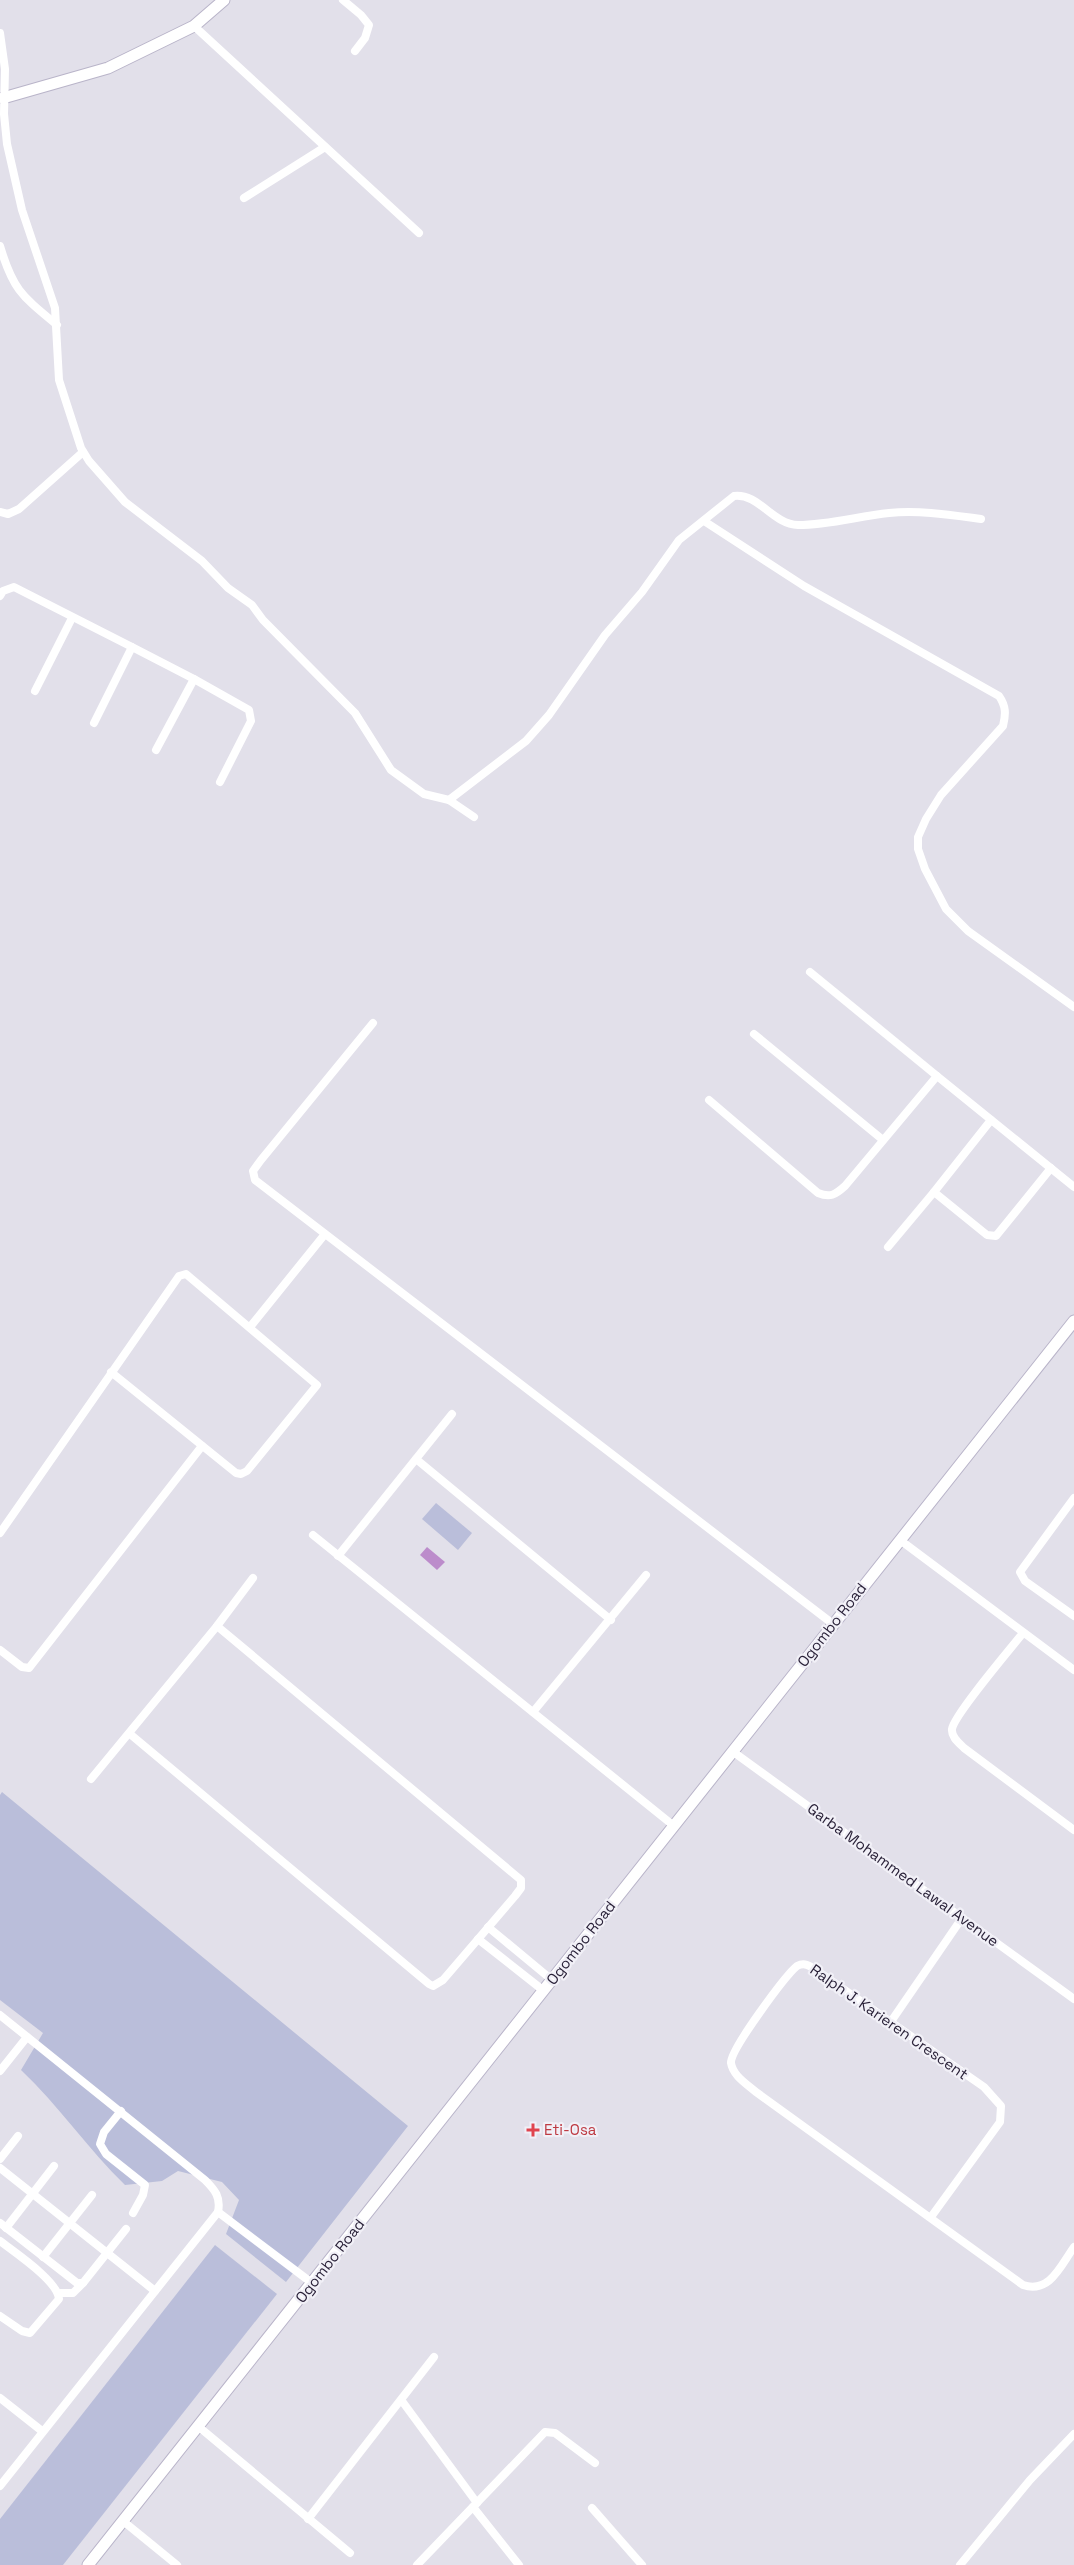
<svg xmlns="http://www.w3.org/2000/svg" width="1074" height="2565" font-family="'Space Grotesk',sans-serif">
	<style>
		.green { fill: #babeda }
		.water { fill: #bc8ccb }
		.lines { fill: none; stroke-linecap: round; stroke-linejoin: round }
		.secondary-casing { stroke: #b9b4c9; stroke-width: 13 }
		.street { stroke: #fff; stroke-width: 8 }
		.secondary { stroke: #fff; stroke-width: 11 }
		.health-dot { fill: #e0444e; stroke: #f1f0f7; stroke-width: 2 }
		.labels { text-anchor: middle; stroke-width: 4.5; stroke-linejoin: round; paint-order: stroke }
		.street-label { font-size: 15px; fill: #2a2239; stroke: #f1f0f7 }
		.health-label { font-size: 15px; fill: #be3a42; stroke: #f1f0f7; text-anchor: start }
	</style>
	<rect width="100%" height="100%" fill="#e2e0ea"/>
	<g class="green">
		<path d="M 436,1503 L 472,1533 L 458,1550 L 422,1519 Z"/>
		<path d="M 2,1792 L 408,2126 L 286,2282 L 226,2234 L 239,2200 L 222,2182 L 178,2171 L 162,2181 L 125,2185 C 88,2149 59,2106 21,2070 L 43,2033 L 0,2000 L 0,1795 Z"/>
		<path d="M 215,2245 L 277,2294 L 63,2565 L 0,2565 L 0,2519 Z"/>
	</g>
	<path class="water" d="M 427,1547 L 445,1562 L 437,1570 L 420,1555 Z"/>
	<g class="lines">
		<g class="secondary-casing">
			<g id="secondary">
				<path d="M 3,98 L 108,68 L 194,26 L 224,0"/>
				<path d="M 88,2565 L 1074,1321"/>
			</g>
		</g>
		<g class="street">
			<path d="M 343,0 L 361,15 L 369,25 L 365,38 L 355,51"/>
			<path d="M 194,26 L 419,233"/>
			<path d="M 0,33 L 5,69 L 4,114 L 7,144 L 22,210 L 55,308 L 59,380 L 81,448 L 89,461 L 125,502 L 202,561 L 228,588 L 252,605 L 263,620 L 355,713 L 391,770 L 424,794 L 449,800 L 474,817"/>
			<path d="M 244,198 L 325,147"/>
			<path d="M 0,246 C 13,290 22,296 57,325"/>
			<path d="M 0,512 L 8,514 L 19,509 L 83,452"/>
			<path d="M 704,521 L 804,586 L 999,696 C 1006,706 1006,714 1003,726 L 941,795 L 926,819 L 918,837 L 918,849 L 925,869 L 946,909 L 968,931 L 1074,1007"/>
			<path d="M 0,596 L 3,591 L 14,587 L 132,647 L 94,723"/>
			<path d="M 132,647 L 194,679 L 156,750"/>
			<path d="M 194,679 L 249,710 L 251,721 L 220,782"/>
			<path d="M 35,691 L 72,618"/>
			<path d="M 449,800 L 526,741 L 549,715 L 605,635 L 642,592 L 679,540 L 734,496 C 759,493 772,524 798,525 C 829,525 859,516 889,513 C 920,510 951,515 981,519"/>
			<path d="M 810,972 L 937,1076"/>
			<path d="M 373,1023 L 261,1160 L 253,1171 L 255,1180 L 833,1624"/>
			<path d="M 754,1034 L 883,1140"/>
			<path d="M 709,1100 L 818,1193 C 830,1198 835,1195 845,1186 L 937,1076 L 1074,1187"/>
			<path d="M 991,1120 L 934,1192 L 987,1235 L 996,1236 L 1051,1168"/>
			<path d="M 888,1247 L 934,1192"/>
			<path d="M 250,1327 L 325,1234"/>
			<path d="M 416,1459 L 611,1620"/>
			<path d="M 1074,1498 L 1020,1572 L 1025,1581 L 1074,1616"/>
			<path d="M 0,1533 L 179,1276 L 186,1274 L 317,1385 L 247,1471 L 241,1474 L 236,1473 L 111,1372"/>
			<path d="M 313,1535 L 674,1826"/>
			<path d="M 900,1540 L 1074,1670"/>
			<path d="M 338,1556 L 452,1414"/>
			<path d="M 1023,1633 C 1011,1648 954,1715 952,1729 C 951,1737 959,1743 964,1748 L 1074,1830"/>
			<path d="M 0,1650 L 22,1667 L 29,1668 L 202,1446"/>
			<path d="M 533,1712 L 646,1575"/>
			<path d="M 130,1734 L 429,1984 L 433,1986 L 443,1980 L 515,1896 L 521,1888 L 521,1880 L 217,1626"/>
			<path d="M 732,1751 L 1074,1999"/>
			<path d="M 91,1779 L 217,1626 L 253,1578"/>
			<path d="M 488,1927 L 552,1980"/>
			<path d="M 478,1939 L 544,1991"/>
			<path d="M 0,2015 L 205,2180 C 215,2190 221,2197 218,2212 L 0,2486"/>
			<path d="M 890,2023 L 962,1918"/>
			<path d="M 0,2071 L 27,2037"/>
			<path d="M 121,2111 L 104,2132 L 100,2144 L 106,2154 L 145,2185 L 143,2195 L 133,2213"/>
			<path d="M 0,2159 L 18,2136"/>
			<path d="M 0,2168 L 155,2291"/>
			<path d="M 218,2212 L 312,2283"/>
			<path d="M 931,2217 L 1000,2122 L 1001,2106 L 984,2087 L 816,1970 C 810,1966 805,1962 797,1966 C 785,1976 730,2050 731,2063 C 733,2076 747,2084 756,2092 L 1023,2285 C 1050,2294 1061,2265 1074,2247"/>
			<path d="M 0,2223 L 77,2283 L 83,2283 L 126,2229"/>
			<path d="M 6,2228 L 54,2166"/>
			<path d="M 0,2241 C 14,2252 58,2281 59,2299 L 30,2333 L 22,2331 L 0,2316"/>
			<path d="M 43,2257 L 92,2195"/>
			<path d="M 59,2293 L 73,2293 L 83,2283"/>
			<path d="M 0,2398 L 42,2431"/>
			<path d="M 402,2401 L 477,2503"/>
			<path d="M 199,2427 L 350,2553"/>
			<path d="M 473,2507 L 519,2565"/>
			<path d="M 592,2508 L 642,2565"/>
			<path d="M 308,2519 L 434,2357"/>
			<path d="M 123,2521 L 177,2565"/>
			<path d="M 417,2565 L 545,2432 L 555,2433 L 595,2463"/>
			<path d="M 960,2565 L 1030,2480 L 1074,2434"/>
		</g>
		<use href="#secondary" class="secondary"/>
	</g>
	<path class="health-dot" d="M530.5 2122.5h5v5h5v5h-5v5h-5v-5h-5v-5h5z"/>
	<g class="labels">
		<g class="street-label">
			<text transform="translate(832 1625) rotate(-52)" y="5">Ogombo Road</text>
			<text transform="translate(903 1875) rotate(36)" y="5">Garba Mohammed Lawal Avenue</text>
			<text transform="translate(581 1943) rotate(-52)" y="5">Ogombo Road</text>
			<text transform="translate(889 2022) rotate(35)" y="5">Ralph J. Karieren Crescent</text>
			<text transform="translate(330 2261) rotate(-52)" y="5">Ogombo Road</text>
		</g>
		<g class="health-label">
			<text x="544" y="2135">Eti-Osa</text>
		</g>
	</g>
</svg>
